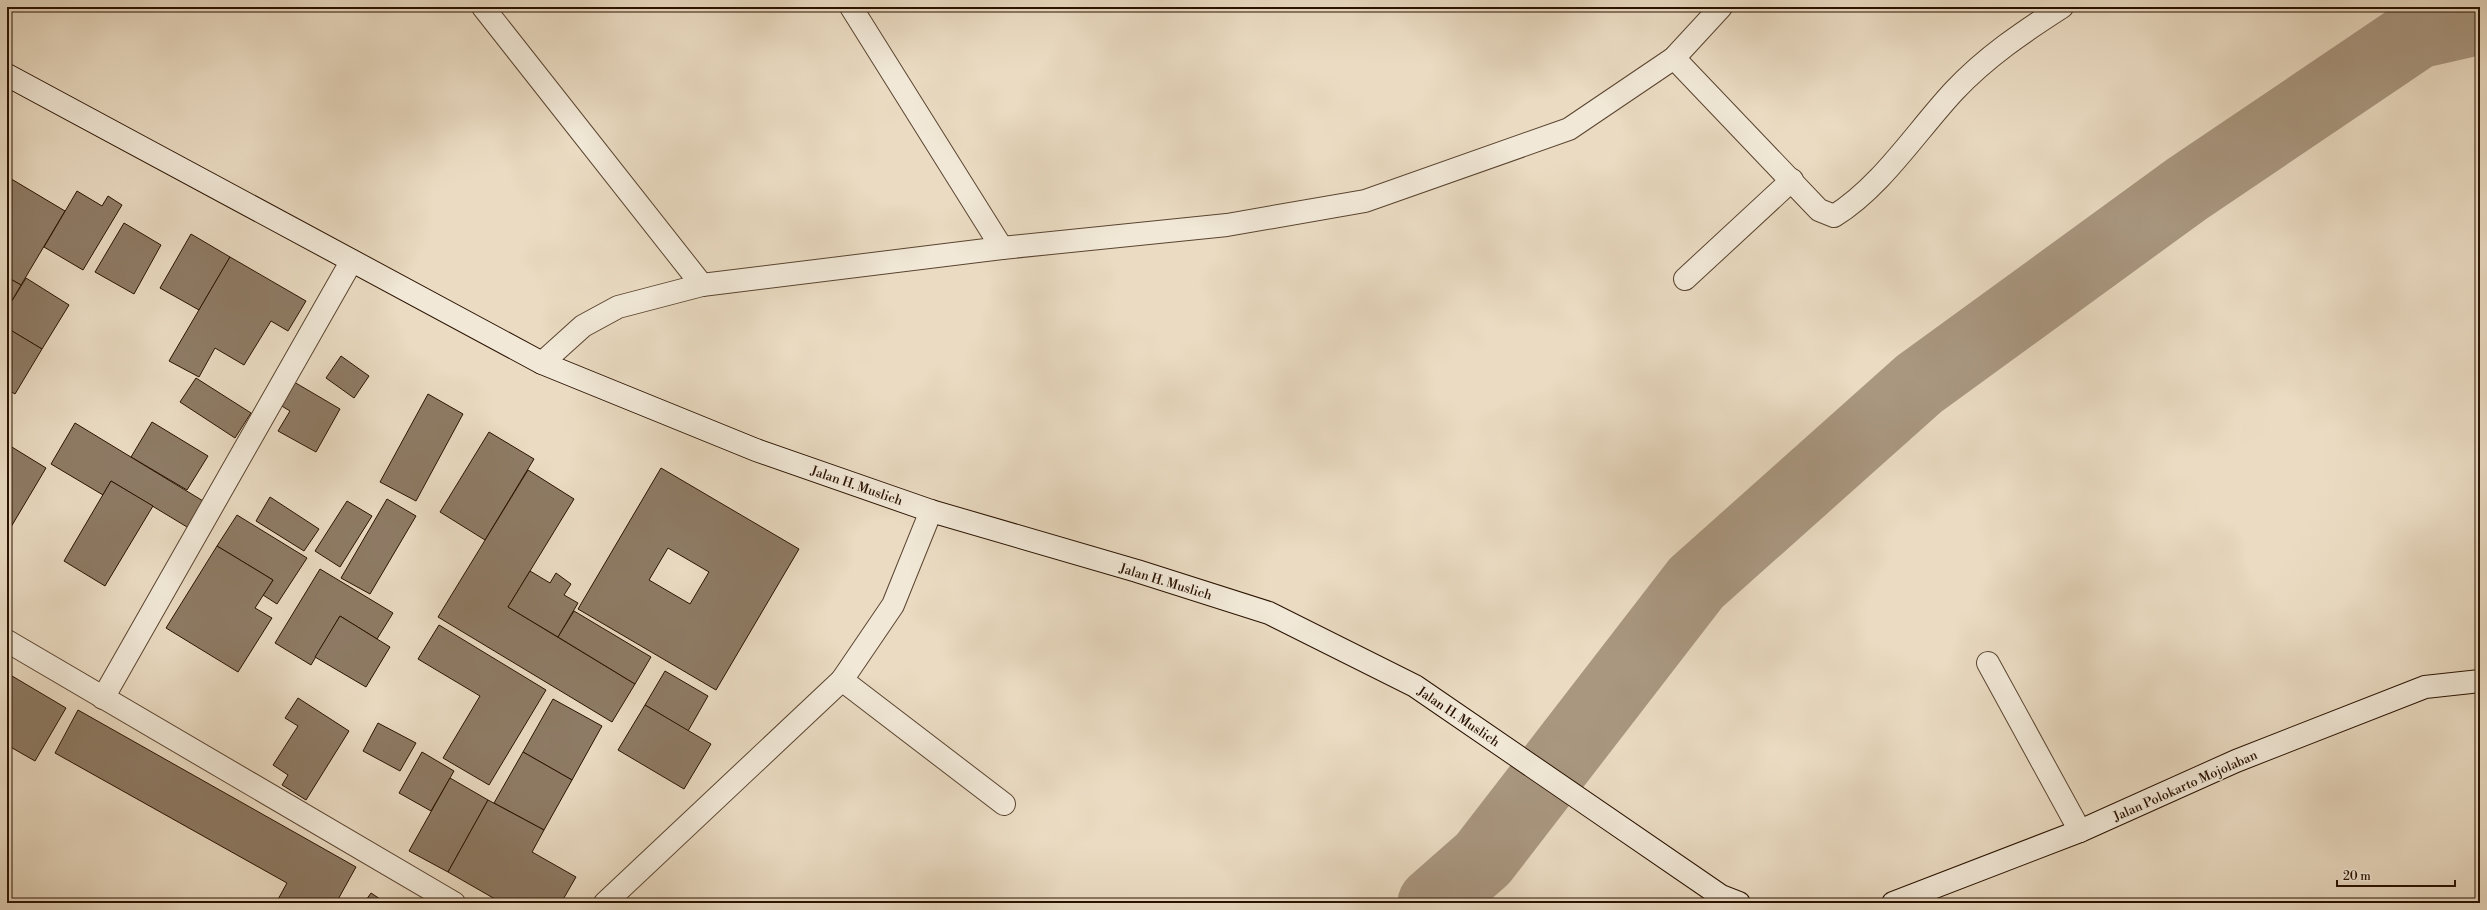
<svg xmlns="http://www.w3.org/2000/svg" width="2487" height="910" font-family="'Libre Bodoni',serif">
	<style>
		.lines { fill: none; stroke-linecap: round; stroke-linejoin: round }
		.river { stroke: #a99780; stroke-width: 71 }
		.building { fill: #8e7b65; stroke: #2a1200; fill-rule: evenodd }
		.street-casing { stroke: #5a4430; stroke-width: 24 }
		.secondary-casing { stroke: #2a1200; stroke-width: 24 }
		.street { stroke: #f1e8d7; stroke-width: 22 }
		.secondary { stroke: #f1e8d7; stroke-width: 22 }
		.labels { text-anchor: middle; stroke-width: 3; stroke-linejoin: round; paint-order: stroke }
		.street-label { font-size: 13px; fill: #2a1200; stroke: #f1e8d7 }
	</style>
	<rect width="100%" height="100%" fill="#eadbc2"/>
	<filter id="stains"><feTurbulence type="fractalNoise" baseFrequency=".005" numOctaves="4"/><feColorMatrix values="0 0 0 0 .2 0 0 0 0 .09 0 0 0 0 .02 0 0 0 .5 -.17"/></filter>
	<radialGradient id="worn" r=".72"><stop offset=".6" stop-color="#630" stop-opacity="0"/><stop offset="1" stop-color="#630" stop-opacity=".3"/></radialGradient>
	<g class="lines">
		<path class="river" d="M 1433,903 L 1483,859 L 1696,583 L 1919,384 L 2187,189 L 2418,33 L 2480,19"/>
	</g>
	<g class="building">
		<path d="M 8,177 L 65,211 L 21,285 L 7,277 Z"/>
		<path d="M 77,191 L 102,206 L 108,196 L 122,205 L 83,270 L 44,247 Z"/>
		<path d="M 124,223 L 161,245 L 134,294 L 95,272 Z"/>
		<path d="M 191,234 L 230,257 L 199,310 L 160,288 Z"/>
		<path d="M 230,257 L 306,301 L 288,331 L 271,321 L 244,365 L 215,348 L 199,377 L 169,361 Z"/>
		<path d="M 7,277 L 21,285 L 7,309 Z"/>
		<path d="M 26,278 L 69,305 L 42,349 L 7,328 L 7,309 Z"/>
		<path d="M 7,328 L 42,349 L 15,394 L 7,389 Z"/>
		<path d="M 341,356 L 369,376 L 354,398 L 326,378 Z"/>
		<path d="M 196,378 L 251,413 L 235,438 L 180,402 Z"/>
		<path d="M 289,379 L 340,409 L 316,452 L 278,431 L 290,411 L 275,402 Z"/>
		<path d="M 428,394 L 463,414 L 416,501 L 380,482 Z"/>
		<path d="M 152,422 L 208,456 L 187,490 L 131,457 Z"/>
		<path d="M 75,423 L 208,504 L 192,530 L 111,481 L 103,495 L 51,464 Z"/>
		<path d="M 489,432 L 534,459 L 485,540 L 440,512 Z"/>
		<path d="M 7,444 L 46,468 L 8,532 L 7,531 Z"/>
		<path d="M 661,468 L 799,549 L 716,690 L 578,609 ZM 668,548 L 709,572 L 690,604 L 649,580 Z"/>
		<path d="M 528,470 L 574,499 L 508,607 L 635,684 L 612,722 L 438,617 Z"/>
		<path d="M 111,481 L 153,506 L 105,586 L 64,561 Z"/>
		<path d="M 270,497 L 319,529 L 304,551 L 256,521 Z"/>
		<path d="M 387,499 L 416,516 L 370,594 L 341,578 Z"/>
		<path d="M 347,501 L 372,516 L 340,567 L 315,551 Z"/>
		<path d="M 237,515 L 307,558 L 277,604 L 263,595 L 273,580 L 217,546 Z"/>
		<path d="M 217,546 L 273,580 L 255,608 L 272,618 L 238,672 L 166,628 Z"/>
		<path d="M 320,569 L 393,613 L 377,639 L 340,616 L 311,665 L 275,643 Z"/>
		<path d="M 530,571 L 550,583 L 556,573 L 571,584 L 564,595 L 578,603 L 558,637 L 508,607 Z"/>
		<path d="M 574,611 L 651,657 L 635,684 L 558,637 Z"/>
		<path d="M 340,616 L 390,647 L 366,687 L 315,657 Z"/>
		<path d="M 439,625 L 546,690 L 489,785 L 443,758 L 480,696 L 418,659 Z"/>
		<path d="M 665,671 L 708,696 L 688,731 L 645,705 Z"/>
		<path d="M 7,673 L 66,708 L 35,761 L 7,745 Z"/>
		<path d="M 298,698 L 349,731 L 306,800 L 282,785 L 288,775 L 273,765 L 298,726 L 285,718 Z"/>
		<path d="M 553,699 L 602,726 L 572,780 L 523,752 Z"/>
		<path d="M 645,705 L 711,744 L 684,789 L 618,750 Z"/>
		<path d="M 78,710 L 356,867 L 336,903 L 276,903 L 287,883 L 55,753 Z"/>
		<path d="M 378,723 L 416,743 L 400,771 L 363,751 Z"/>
		<path d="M 422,752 L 454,771 L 431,811 L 399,793 Z"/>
		<path d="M 523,752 L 572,780 L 544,830 L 494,803 Z"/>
		<path d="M 450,778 L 488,800 L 448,872 L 409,851 Z"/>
		<path d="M 488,800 L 544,830 L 532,852 L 576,877 L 561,903 L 502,903 L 448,872 Z"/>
		<path d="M 371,893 L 386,903 L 364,903 Z"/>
	</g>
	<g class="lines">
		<g class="street-casing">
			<g id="street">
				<path d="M 483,7 L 702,285"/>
				<path d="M 851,7 L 1002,248"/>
				<path d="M 1674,58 L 1819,210 L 1834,216 C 1881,187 1916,132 1954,91 C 1986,57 2023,32 2062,7"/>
				<path d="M 1685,279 L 1792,180"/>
				<path d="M 542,363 L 583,326 L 618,307 L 702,285 L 1002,248 L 1227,225 L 1365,201 L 1569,129 L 1674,58 L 1721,7"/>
				<path d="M 7,641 L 454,903"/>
				<path d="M 1988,663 L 2080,831"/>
				<path d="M 842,680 L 1004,804"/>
				<path d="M 103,698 L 351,262"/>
				<path d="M 605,903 L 842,680 L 893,605 L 931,511"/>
			</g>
		</g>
		<g class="secondary-casing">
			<g id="secondary">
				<path d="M 7,75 L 542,363 L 756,450 L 931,511 L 1137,571 L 1269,613 L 1415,686 L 1721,896 L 1739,903"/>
				<path d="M 1893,903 L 2080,831 L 2236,761 L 2425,687 L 2480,681"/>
			</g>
		</g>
		<use href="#street" class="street"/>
		<use href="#secondary" class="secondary"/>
	</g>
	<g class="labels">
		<g class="street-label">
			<text transform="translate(857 485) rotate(19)" y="5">Jalan H. Muslich</text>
			<text transform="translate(1166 581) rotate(17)" y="5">Jalan H. Muslich</text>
			<text transform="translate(1459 716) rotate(34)" y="5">Jalan H. Muslich</text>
			<text transform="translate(2185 785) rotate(-24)" y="5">Jalan Polokarto Mojolaban</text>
		</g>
	</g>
	<rect width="2487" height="910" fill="none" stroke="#eadbc2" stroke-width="24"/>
	<rect x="8" y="8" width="2471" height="894" fill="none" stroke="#2a1200" stroke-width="2"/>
	<rect x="12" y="12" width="2463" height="886" fill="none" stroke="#2a1200"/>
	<path d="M2337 880v6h118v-6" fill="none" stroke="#2a1200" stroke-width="2"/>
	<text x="2343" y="880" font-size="12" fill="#2a1200" stroke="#f1e8d7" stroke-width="3" paint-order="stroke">20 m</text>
	<rect width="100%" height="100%" filter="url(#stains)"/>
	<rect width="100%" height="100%" fill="url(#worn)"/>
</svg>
